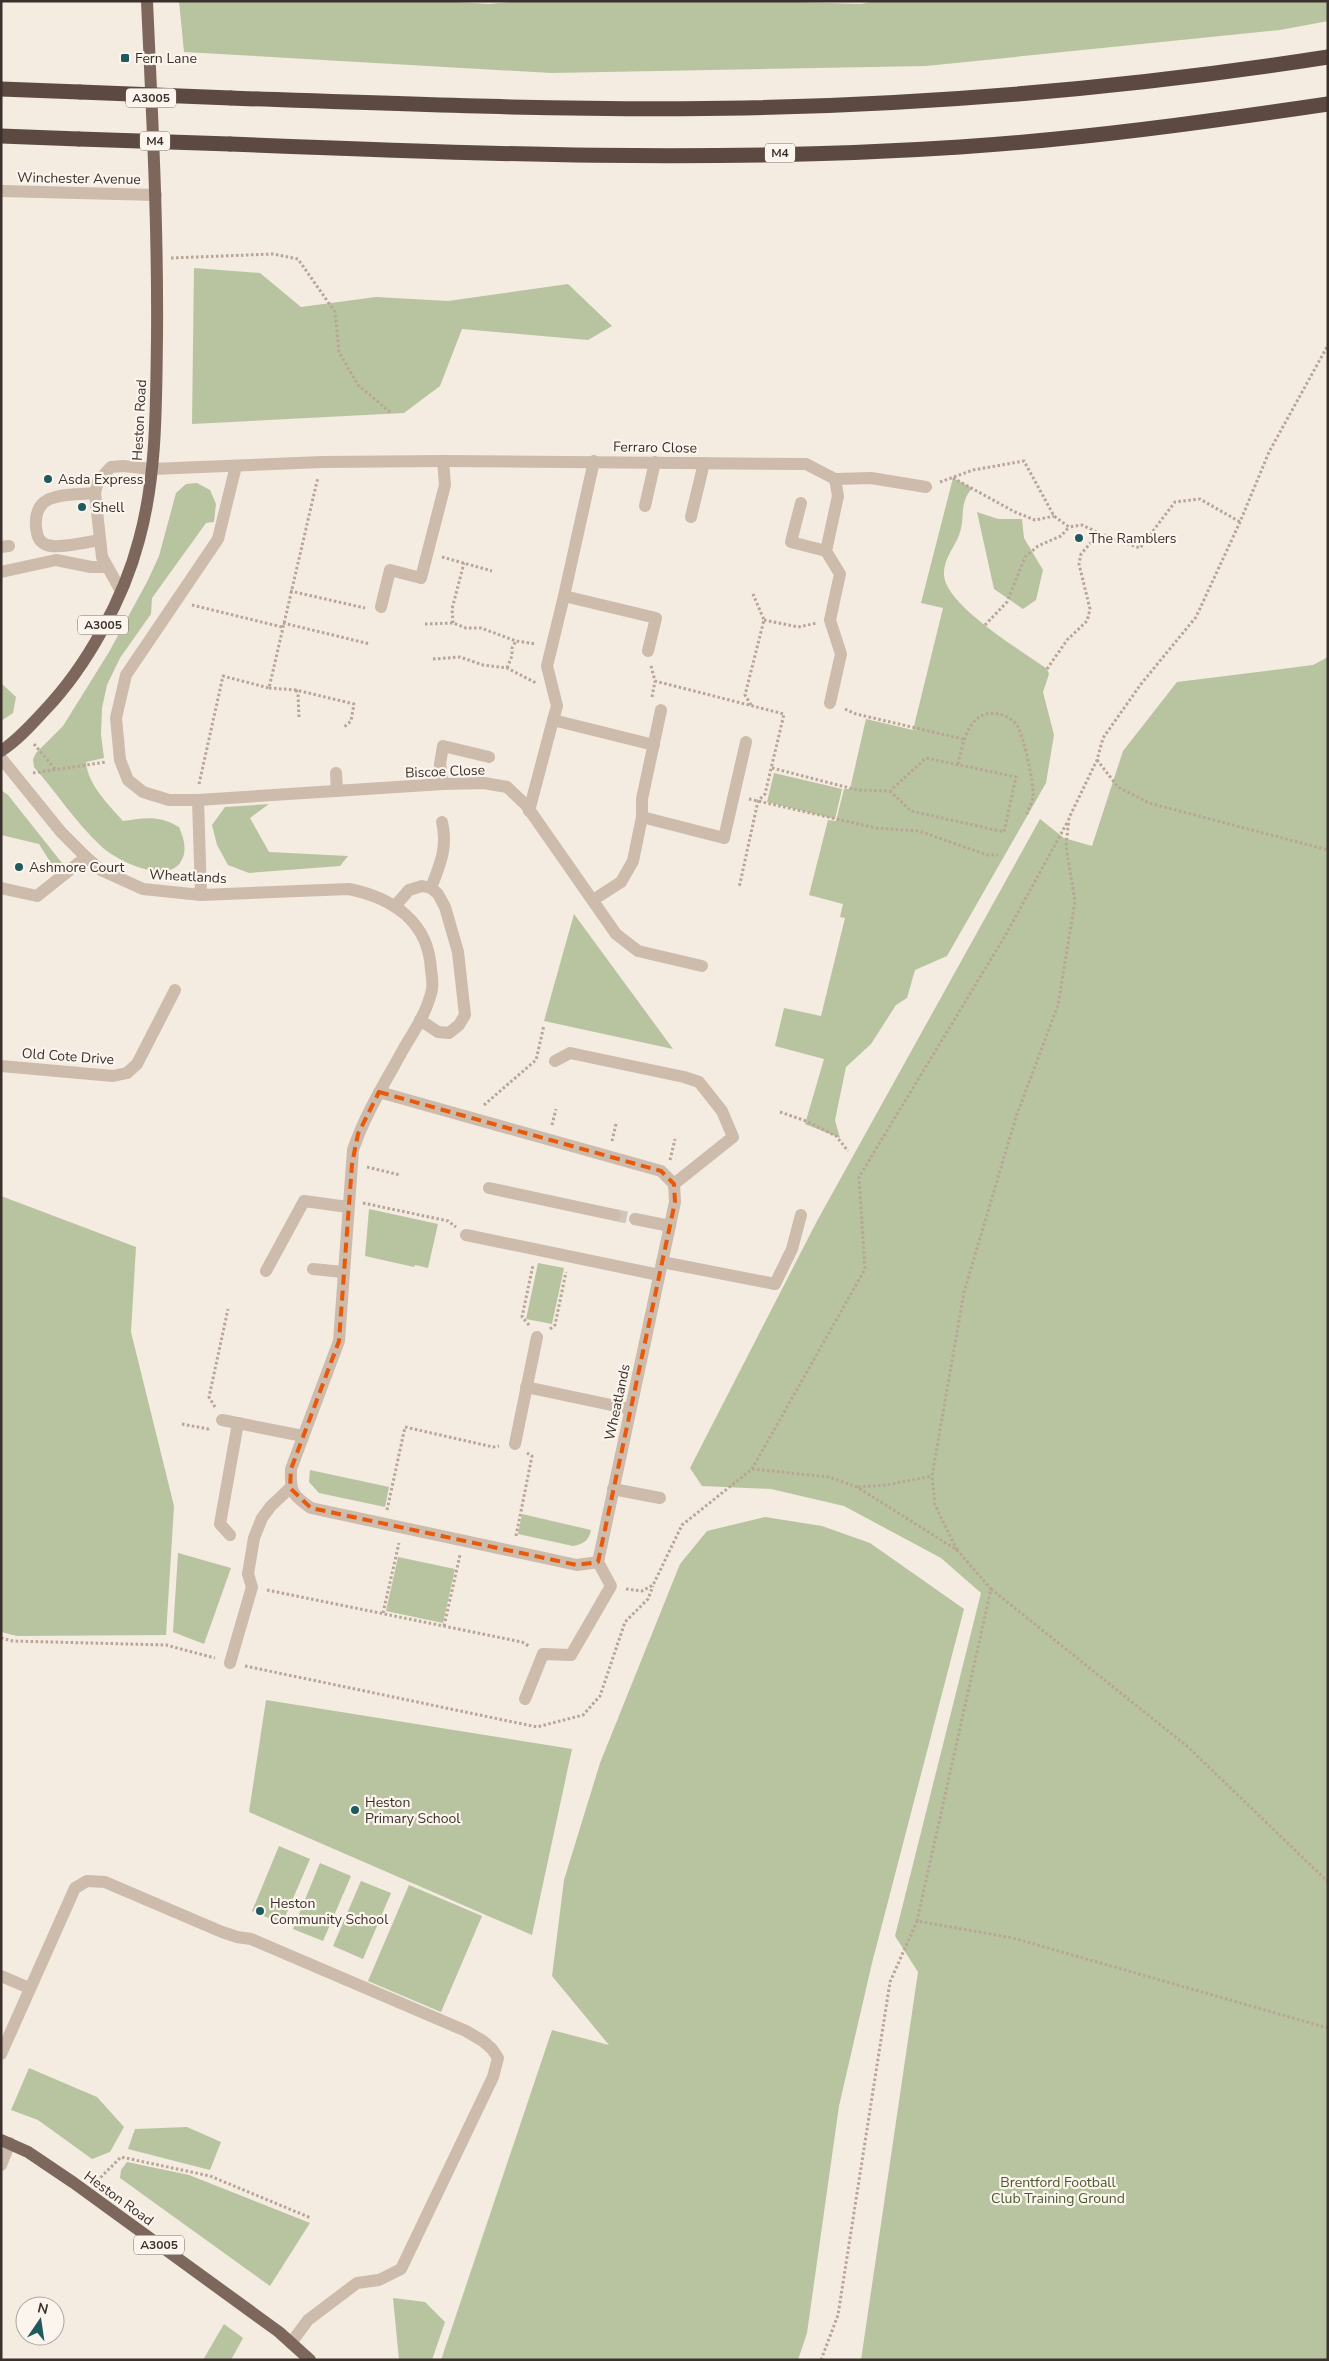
<svg xmlns="http://www.w3.org/2000/svg" width="1329" height="2361" font-family="'Nunito Sans',sans-serif">
	<style>
		.green { fill: #b8c4a0 }
		.lines { fill: none; stroke-linecap: round; stroke-linejoin: round }
		.minor-tunnel { stroke: #cfc6bd; stroke-width: 12; stroke-dasharray: 12 6; stroke-linecap: butt }
		.path { stroke: #b9a596; stroke-width: 3; stroke-dasharray: 2.5 2.5; stroke-linecap: butt }
		.minor { stroke: #cdbbac; stroke-width: 12 }
		.major { stroke: #7d675c; stroke-width: 12 }
		.highway { stroke: #5c4a42; stroke-width: 15 }
		.highway-bridge { stroke: #5c4a42; stroke-width: 15 }
		.marked { fill: none; stroke: #e8590c; stroke-width: 4; stroke-dasharray: 10 6; stroke-linejoin: round }
		.poi-dot { fill: #1f5a5e; stroke: #fbf5ee; stroke-width: 2 }
		.labels { text-anchor: middle; stroke-width: 4.5; stroke-linejoin: round; paint-order: stroke }
		.shield { fill: #fbf5ee; stroke: #756b66; stroke-width: 1 }
		.shield-label { font-size: 12px; font-weight: bold; fill: #3b302b }
		.poi-label { font-size: 14px; fill: #3b302b; stroke: #fbf5ee; text-anchor: start }
		.street-label { font-size: 14px; fill: #3b302b; stroke: #fbf5ee }
		.park-label { font-size: 14px; fill: #4a5a2e; stroke: #fbf5ee }
	</style>
	<rect width="100%" height="100%" fill="#f4ebe1"/>
	<g class="green">
		<path d="M 179,1 L 441,1 L 489,4 L 520,1 L 765,1 L 861,4 L 874,1 L 1328,1 L 1328,21 L 1280,30 L 926,66 L 551,73 L 184,52 Z"/>
		<path d="M 194,268 L 260,273 L 301,307 L 376,297 L 448,301 L 568,284 L 612,326 L 588,340 L 462,329 L 440,386 L 404,413 L 192,424 Z"/>
		<path d="M 953,478 L 972,488 C 958,505 966,518 959,535 C 954,548 943,560 944,575 C 945,605 1022,651 1047,669 L 1049,674 L 1043,692 L 1054,735 L 1046,783 L 947,956 L 915,970 L 907,998 L 896,1005 L 871,1044 L 846,1067 L 835,1120 L 840,1138 L 805,1124 L 824,1059 L 775,1046 L 784,1008 L 821,1016 L 845,918 L 840,917 L 843,904 L 809,895 L 828,820 L 836,821 L 844,789 L 850,789 L 866,719 L 913,730 L 943,608 L 921,603 Z"/>
		<path d="M 197,483 L 210,490 L 216,504 L 214,522 L 206,523 L 152,598 L 151,614 L 120,658 L 107,685 L 102,708 L 101,735 L 104,758 L 86,762 C 88,785 108,804 123,821 C 146,818 158,815 179,827 C 184,839 188,851 180,863 C 165,884 115,860 101,846 C 77,824 56,792 34,767 L 33,759 L 36,753 L 63,726 L 109,652 L 148,580 L 159,556 L 176,493 L 186,484 Z"/>
		<path d="M 977,512 L 998,519 L 1022,519 L 1024,538 L 1043,570 L 1036,600 L 1023,609 L 994,589 Z"/>
		<path d="M 1328,657 L 1328,2360 L 861,2360 L 918,1972 L 895,1936 L 981,1593 L 941,1558 L 844,1506 L 771,1489 L 702,1486 L 690,1468 L 817,1221 L 1040,819 L 1064,838 L 1092,846 L 1123,751 L 1177,682 L 1313,665 Z"/>
		<path d="M 1,683 L 16,697 L 13,713 L 1,721 Z"/>
		<path d="M 774,773 L 842,789 L 835,819 L 767,802 Z"/>
		<path d="M 1,790 L 8,795 L 62,863 L 54,868 L 39,844 L 1,835 Z"/>
		<path d="M 269,804 L 250,818 L 269,852 L 348,856 L 340,866 L 249,873 L 228,865 L 217,845 L 212,825 L 225,807 Z"/>
		<path d="M 574,914 L 673,1049 L 544,1021 Z"/>
		<path d="M 1,1196 L 136,1247 L 131,1332 L 174,1506 L 166,1635 L 17,1636 L 1,1632 Z"/>
		<path d="M 369,1209 L 438,1224 L 428,1268 L 415,1265 L 414,1267 L 365,1256 Z"/>
		<path d="M 538,1263 L 564,1268 L 552,1324 L 526,1319 Z"/>
		<path d="M 310,1470 L 389,1487 L 385,1507 L 319,1493 L 309,1482 Z"/>
		<path d="M 522,1514 L 591,1530 C 589,1540 584,1544 573,1546 L 518,1534 Z"/>
		<path d="M 765,1517 L 822,1526 L 870,1543 L 964,1609 L 872,1963 L 839,2106 L 807,2333 L 798,2360 L 441,2360 L 552,2030 L 609,2045 L 552,1976 L 564,1880 L 600,1763 L 680,1564 L 707,1531 Z"/>
		<path d="M 178,1553 L 231,1568 L 204,1644 L 173,1632 Z"/>
		<path d="M 398,1557 L 455,1569 L 443,1623 L 386,1611 Z"/>
		<path d="M 266,1700 L 572,1749 L 532,1935 L 249,1812 Z"/>
		<path d="M 279,1846 L 310,1859 L 282,1924 L 252,1911 Z"/>
		<path d="M 320,1863 L 351,1876 L 323,1941 L 293,1929 Z"/>
		<path d="M 361,1881 L 391,1893 L 363,1959 L 333,1946 Z"/>
		<path d="M 409,1885 L 482,1916 L 441,2012 L 368,1981 Z"/>
		<path d="M 29,2068 L 97,2097 L 124,2127 L 110,2152 L 92,2159 L 38,2120 L 11,2110 Z"/>
		<path d="M 187,2127 L 221,2142 L 210,2170 L 128,2149 L 135,2129 Z"/>
		<path d="M 127,2162 L 189,2175 L 310,2223 L 270,2286 L 120,2178 L 121,2170 Z"/>
		<path d="M 393,2298 L 425,2302 L 445,2322 L 432,2360 L 399,2360 Z"/>
		<path d="M 224,2324 L 243,2338 L 231,2360 L 203,2360 Z"/>
	</g>
	<g class="lines">
		<path class="minor-tunnel" d="M 615,1215 L 635,1219"/>
		<g class="path">
			<path d="M 171,258 L 273,254 L 298,259 L 335,312 L 339,352 L 358,385 L 390,412"/>
			<path d="M 953,478 L 1015,512 L 1035,520 L 1054,516"/>
			<path d="M 940,482 L 973,470 L 1024,461 L 1054,516 L 1069,527 L 1082,525 L 1108,537 L 1140,548 L 1175,502 L 1200,499 L 1240,522"/>
			<path d="M 442,557 L 492,571"/>
			<path d="M 290,591 L 365,608"/>
			<path d="M 192,605 L 282,627"/>
			<path d="M 764,620 L 798,627 L 817,623"/>
			<path d="M 283,623 L 370,644"/>
			<path d="M 453,623 L 452,609 L 464,563"/>
			<path d="M 425,624 L 453,623 L 466,628 L 481,628 L 516,641 L 536,644"/>
			<path d="M 985,625 L 1007,602 L 1025,557 L 1038,546 L 1061,536 L 1069,527"/>
			<path d="M 433,659 L 460,657 L 483,665 L 507,668 L 536,683"/>
			<path d="M 651,666 L 655,681 L 784,714 L 765,794 L 758,801 L 739,888"/>
			<path d="M 507,668 L 512,656 L 512,648 L 516,641"/>
			<path d="M 1047,669 L 1067,640 L 1087,621 L 1090,609 L 1079,564 L 1081,554 L 1099,533"/>
			<path d="M 269,688 L 296,690 L 354,704 L 351,721 L 344,727"/>
			<path d="M 296,690 L 298,694 L 299,717"/>
			<path d="M 652,697 L 655,681"/>
			<path d="M 751,705 L 745,695 L 764,620 L 753,594"/>
			<path d="M 845,709 L 856,714 L 963,739"/>
			<path d="M 34,744 L 55,769"/>
			<path d="M 1097,760 L 1118,787 L 1149,803 L 1328,850"/>
			<path d="M 958,764 C 963,742 969,708 999,714 C 1007,716 1014,720 1018,727 C 1024,738 1034,783 1033,796 C 1033,801 1029,808 1027,814"/>
			<path d="M 772,768 L 857,790 L 890,791 L 926,758 L 1016,777 L 1004,832 L 911,811 L 890,791"/>
			<path d="M 33,773 L 106,762"/>
			<path d="M 199,784 L 223,676 L 269,688 L 318,477"/>
			<path d="M 749,799 L 876,828 L 919,831 L 987,855 L 998,855"/>
			<path d="M 484,1105 L 536,1060 L 544,1025"/>
			<path d="M 780,1112 L 806,1121 L 836,1136 L 848,1151"/>
			<path d="M 552,1125 L 556,1109"/>
			<path d="M 612,1141 L 616,1124"/>
			<path d="M 670,1160 L 675,1139"/>
			<path d="M 367,1167 L 400,1175"/>
			<path d="M 363,1203 L 448,1221 L 456,1227"/>
			<path d="M 529,1325 L 522,1317 L 533,1265"/>
			<path d="M 550,1329 L 555,1325 L 566,1272"/>
			<path d="M 215,1407 L 209,1397 L 228,1309"/>
			<path d="M 182,1424 L 208,1429 L 210,1428"/>
			<path d="M 752,1469 L 865,1269 L 859,1177 L 1005,936 L 1068,821"/>
			<path d="M 858,1487 L 886,1485 L 932,1476"/>
			<path d="M 387,1510 L 405,1427 L 493,1447 L 499,1446"/>
			<path d="M 516,1536 L 532,1456 L 527,1453"/>
			<path d="M 957,1550 L 935,1505 L 932,1476 L 964,1292 L 1016,1117 L 1058,1005 L 1075,901 L 1066,846 L 1069,818 L 1097,760 L 1103,738 L 1141,684 L 1196,617 L 1240,522 L 1269,452 L 1328,345"/>
			<path d="M 626,1589 L 642,1591 L 653,1585 L 682,1525 L 752,1469 L 829,1477 L 857,1487 L 957,1550 L 991,1589 L 917,1921 L 1013,1938 L 1328,2028"/>
			<path d="M 991,1589 L 1188,1747 L 1328,1882"/>
			<path d="M 267,1590 L 522,1642 L 529,1646"/>
			<path d="M 383,1613 L 399,1543"/>
			<path d="M 444,1626 L 460,1555"/>
			<path d="M 1,1638 L 13,1641 L 166,1645 L 215,1658"/>
			<path d="M 245,1666 L 537,1727 L 583,1715 L 600,1696 L 625,1622 L 648,1599 L 653,1586"/>
			<path d="M 97,2181 L 121,2157 L 210,2176 L 311,2218"/>
			<path d="M 821,2360 L 838,2315 L 890,1982 L 917,1921"/>
		</g>
		<g class="minor">
			<path d="M 1,191 L 156,195"/>
			<path d="M 594,461 L 564,596 L 656,618 L 648,651"/>
			<path d="M 236,466 L 218,539 L 126,675 L 116,718 L 120,760 L 128,780 L 143,792 L 169,800 L 198,800 L 443,784 L 484,783 L 507,787 L 526,805 L 616,934 L 638,951 L 702,966"/>
			<path d="M 835,479 L 871,478 L 926,487"/>
			<path d="M 95,493 C 68,496 33,490 36,527 C 37,535 38,542 47,545 C 58,549 88,542 100,540"/>
			<path d="M 801,503 L 791,542 L 826,551"/>
			<path d="M 645,506 L 655,462"/>
			<path d="M 691,517 L 704,463"/>
			<path d="M 1,547 L 9,546"/>
			<path d="M 1,572 L 56,560 L 91,567 L 106,567"/>
			<path d="M 121,591 L 102,557 L 95,493 L 98,481 L 111,467 L 123,466 L 152,469 L 322,462 L 443,461 L 806,464 L 835,479 L 838,496 L 826,551 L 840,574 L 830,620 L 841,654 L 830,703"/>
			<path d="M 381,607 L 390,570 L 421,578 L 445,485 L 443,461"/>
			<path d="M 553,720 L 557,706 L 547,666 L 564,596"/>
			<path d="M 1,758 L 61,832 L 86,857 L 101,870 L 143,889 L 201,895 L 349,889 C 393,898 429,922 431,970 C 432,976 433,983 432,989 C 428,1010 415,1030 404,1048 C 386,1081 365,1114 353,1150 L 339,1341 L 291,1469 C 290,1492 292,1495 311,1508 L 577,1565 L 598,1562 L 675,1202 L 674,1184 L 661,1171 L 379,1092"/>
			<path d="M 336,773 L 337,791"/>
			<path d="M 443,784 L 440,764 L 443,746 L 489,757"/>
			<path d="M 198,800 L 201,895"/>
			<path d="M 529,811 L 553,720 L 654,745"/>
			<path d="M 642,817 L 724,838 L 746,742"/>
			<path d="M 1,888 L 37,896 L 86,857"/>
			<path d="M 431,888 C 440,864 448,848 442,822"/>
			<path d="M 593,900 L 621,882 L 633,861 L 642,817 L 642,799 L 661,710"/>
			<path d="M 395,906 L 409,890 L 422,886 L 431,888 L 438,894 L 445,907 L 458,952 L 465,1015 L 459,1025 L 449,1033 L 438,1032 L 420,1020"/>
			<path d="M 555,1061 L 570,1053 L 684,1077 L 699,1082 L 722,1111 L 733,1137 L 674,1184"/>
			<path d="M 1,1066 L 113,1076 L 127,1073 L 137,1064 L 175,990"/>
			<path d="M 489,1188 L 615,1215"/>
			<path d="M 635,1219 L 670,1226"/>
			<path d="M 466,1235 L 659,1275"/>
			<path d="M 662,1262 L 775,1284 L 792,1249 L 801,1215"/>
			<path d="M 313,1269 L 343,1272"/>
			<path d="M 266,1271 L 304,1201 L 348,1207"/>
			<path d="M 526,1387 L 630,1409"/>
			<path d="M 222,1420 L 303,1436"/>
			<path d="M 515,1444 L 537,1337"/>
			<path d="M 613,1489 L 660,1498"/>
			<path d="M 230,1535 L 220,1524 L 238,1423"/>
			<path d="M 230,1663 L 252,1587 L 248,1574 L 254,1538 L 262,1518 L 271,1506 L 290,1488"/>
			<path d="M 525,1699 L 543,1654 L 571,1655 L 611,1586 L 598,1562"/>
			<path d="M 1,1976 L 29,1988"/>
			<path d="M 1,2054 L 75,1888 L 87,1881 L 105,1882 L 222,1932 L 237,1937 L 251,1939 L 466,2031 L 483,2041 L 492,2049 L 498,2058 L 493,2077 L 401,2269 L 379,2280 L 357,2283 L 308,2320 L 291,2343"/>
			<path d="M 1,2165 L 10,2143"/>
		</g>
		<g class="major">
			<path d="M 1,751 C 18,740 32,724 45,710 C 87,666 124,598 139,540 C 157,475 156,404 157,337 C 158,225 152,113 147,1"/>
			<path d="M 1,2140 L 28,2152 L 74,2183 L 279,2332 L 310,2360"/>
		</g>
		<g class="highway">
			<path d="M 1,89 L 80,92"/>
			<path d="M 231,98 C 402,104 574,111 745,108 C 939,104 1136,87 1328,57"/>
			<path d="M 1,136 L 79,139"/>
			<path d="M 230,144 C 473,154 717,163 960,147 C 1083,139 1206,122 1328,104"/>
		</g>
		<g class="highway-bridge">
			<path d="M 80,92 L 231,98"/>
			<path d="M 79,139 L 230,144"/>
		</g>
	</g>
	<path class="marked" d="M 379,1092 L 661,1171 L 674,1184 L 675,1202 L 598,1562 L 577,1565 L 311,1508 L 290,1488 L 291,1469 L 339,1341 L 352,1164 L 358,1134 Z"/>
	<g class="poi-dot">
		<rect x="120" y="53" width="10" height="10" rx="2.5"/>
		<circle cx="48" cy="479" r="5"/>
		<circle cx="82" cy="507" r="5"/>
		<circle cx="1079" cy="538" r="5"/>
		<circle cx="19" cy="867" r="5"/>
		<circle cx="355" cy="1810" r="5"/>
		<circle cx="260" cy="1911" r="5"/>
	</g>
	<g class="labels">
		<g class="shield">
			<rect x="126" y="88.5" width="50" height="19" rx="4"/>
			<rect x="140" y="131.5" width="30" height="19" rx="4"/>
			<rect x="765" y="143.5" width="30" height="19" rx="4"/>
			<rect x="78" y="615.5" width="50" height="19" rx="4"/>
			<rect x="134" y="2235.5" width="50" height="19" rx="4"/>
		</g>
		<g class="shield-label">
			<text x="151" y="102">A3005</text>
			<text x="155" y="145">M4</text>
			<text x="780" y="157">M4</text>
			<text x="103" y="629">A3005</text>
			<text x="159" y="2249">A3005</text>
		</g>
		<g class="poi-label">
			<text x="135" y="63">Fern Lane</text>
			<text x="58" y="484">Asda Express</text>
			<text x="92" y="512">Shell</text>
			<text x="1089" y="543">The Ramblers</text>
			<text x="29" y="872">Ashmore Court</text>
			<text x="365" y="1807">Heston<tspan x="365" dy="16">Primary School</tspan></text>
			<text x="270" y="1908">Heston<tspan x="270" dy="16">Community School</tspan></text>
		</g>
		<g class="street-label">
			<text transform="translate(79 178) rotate(1)" y="5">Winchester Avenue</text>
			<text transform="translate(139 420) rotate(-87)" y="5">Heston Road</text>
			<text transform="translate(655 447) rotate(1)" y="5">Ferraro Close</text>
			<text transform="translate(445 771) rotate(-2)" y="5">Biscoe Close</text>
			<text transform="translate(188 876) rotate(3)" y="5">Wheatlands</text>
			<text transform="translate(68 1056) rotate(4)" y="5">Old Cote Drive</text>
			<text transform="translate(617 1402) rotate(-78)" y="5">Wheatlands</text>
			<text transform="translate(119 2198) rotate(36)" y="5">Heston Road</text>
		</g>
		<g class="park-label">
			<text x="1058" y="2187">Brentford Football<tspan x="1058" dy="16">Club Training Ground</tspan></text>
		</g>
	</g>
	<rect width="1329" height="2361" fill="none" stroke="#3b302b" stroke-width="5"/>
	<g transform="translate(40 2321) rotate(13)"><circle r="24" fill="#fbf5ee" stroke="#aea6a0"/>
	<path d="M0-4L9 19L0 12L-9 19Z" fill="#1f5a5e"/>
	<text y="-8" font-size="14" font-weight="bold" text-anchor="middle" fill="#3b302b">N</text>
	</g>
</svg>
